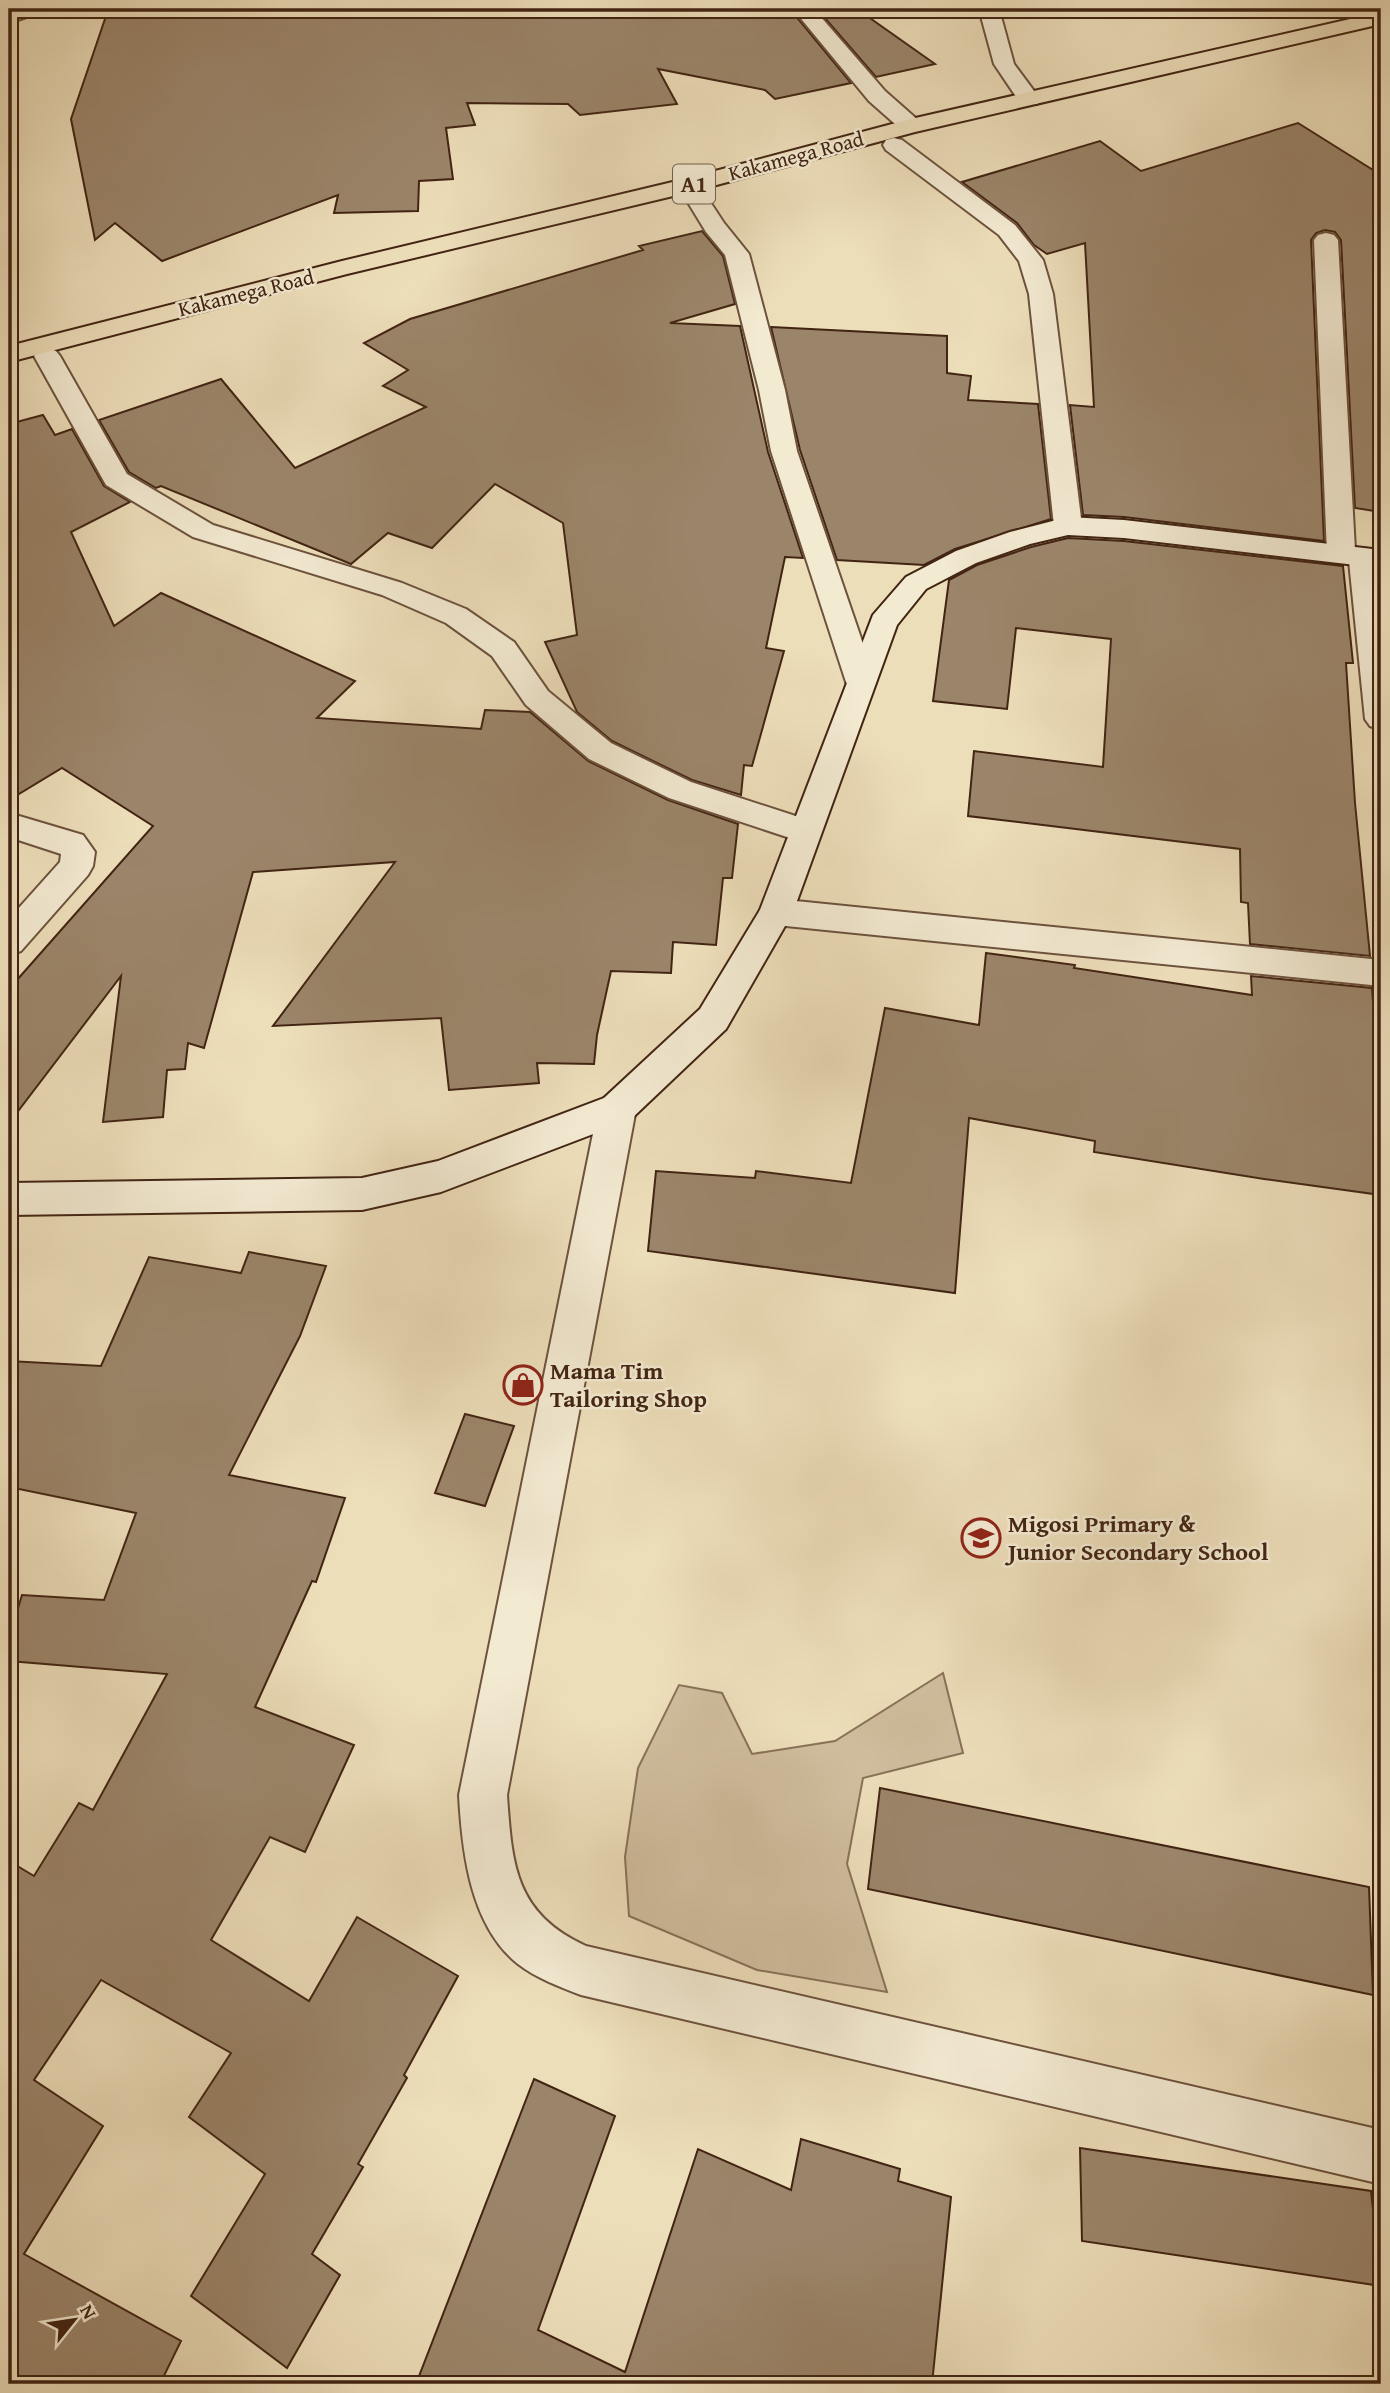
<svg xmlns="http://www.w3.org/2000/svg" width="1390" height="2393" font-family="'Gentium Book Plus',serif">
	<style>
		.green { fill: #d0be9e; stroke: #897158; stroke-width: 2 }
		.building { fill: #9b856a; stroke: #422413; stroke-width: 2 }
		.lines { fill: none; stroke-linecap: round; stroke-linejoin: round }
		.street-casing { stroke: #6d523d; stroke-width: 4 }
		.secondary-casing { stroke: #422413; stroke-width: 4 }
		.highway-casing { stroke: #422413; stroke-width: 4 }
		.street { fill: #f3ead2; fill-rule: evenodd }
		.secondary { fill: #f3ead2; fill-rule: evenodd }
		.highway { fill: #eddeba; fill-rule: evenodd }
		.labels { text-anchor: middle; stroke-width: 5; stroke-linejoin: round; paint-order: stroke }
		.far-street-label { font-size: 21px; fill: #422413; stroke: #f3ead2 }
		.shield { fill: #f3ead2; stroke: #775f4c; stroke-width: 2 }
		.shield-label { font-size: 23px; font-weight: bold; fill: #422413 }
		.poi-label { font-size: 24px; font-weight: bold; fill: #422413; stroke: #f3ead2; text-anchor: start }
	</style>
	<rect width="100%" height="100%" fill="#eddeba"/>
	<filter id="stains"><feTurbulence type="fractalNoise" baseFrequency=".00286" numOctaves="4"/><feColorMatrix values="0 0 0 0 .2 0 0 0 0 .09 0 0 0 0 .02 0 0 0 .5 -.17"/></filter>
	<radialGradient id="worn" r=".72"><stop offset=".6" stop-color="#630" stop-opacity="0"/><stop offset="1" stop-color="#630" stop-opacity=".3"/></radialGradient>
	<path class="green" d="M 943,1673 L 963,1753 L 863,1778 L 847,1864 L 887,1992 L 757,1970 L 629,1916 L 625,1857 L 638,1768 L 679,1685 L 722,1693 L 752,1754 L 835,1741 Z"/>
	<g class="building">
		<path d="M 120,9 L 398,9 L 471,16 L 472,9 L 790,9 L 851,83 L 775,99 L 765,90 L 658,69 L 677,104 L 580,115 L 568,104 L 467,103 L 475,125 L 446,128 L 453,179 L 419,181 L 418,211 L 334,213 L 338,195 L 162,261 L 115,223 L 95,240 L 71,119 L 106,16 Z"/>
		<path d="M 817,9 L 857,9 L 935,64 L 876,77 Z"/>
		<path d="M 1298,123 L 1381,175 L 1381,512 L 1355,508 L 1341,240 L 1335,232 L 1325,230 L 1316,233 L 1311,240 L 1324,541 L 1124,517 L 1083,515 L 1070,405 L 1094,407 L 1085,243 L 1047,254 L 1034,245 L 1017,223 L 962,182 L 1100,141 L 1141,171 Z"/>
		<path d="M 702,231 L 723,256 L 735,304 L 670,323 L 740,326 L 768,452 L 803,558 L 785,557 L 766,648 L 784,651 L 752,766 L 744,765 L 741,795 L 692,780 L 612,741 L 577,712 L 545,642 L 577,635 L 563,523 L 495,484 L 432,548 L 388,533 L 351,564 L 161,486 L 156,488 L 129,472 L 99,420 L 221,379 L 295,468 L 426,407 L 383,386 L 408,370 L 364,343 L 410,319 L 643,250 L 639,246 Z"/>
		<path d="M 771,327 L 947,336 L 947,373 L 971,376 L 968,400 L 1038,404 L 1051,519 L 955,549 L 924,565 L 837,560 L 800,450 Z"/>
		<path d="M 43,415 L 55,435 L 72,429 L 104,486 L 130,502 L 71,532 L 114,626 L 161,593 L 355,681 L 317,718 L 481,729 L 485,710 L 530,712 L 588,761 L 668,800 L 738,824 L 732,878 L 723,878 L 716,945 L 673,942 L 671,973 L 611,971 L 597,1035 L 594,1064 L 537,1063 L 539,1083 L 449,1090 L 441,1018 L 273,1026 L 395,862 L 253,872 L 204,1048 L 188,1043 L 185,1069 L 167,1070 L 163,1117 L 103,1122 L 121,976 L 9,1123 L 9,989 L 153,826 L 62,768 L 9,800 L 9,424 Z"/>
		<path d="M 1068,538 L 1124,541 L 1343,566 L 1353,663 L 1346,663 L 1355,803 L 1370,956 L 1250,944 L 1248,903 L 1241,902 L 1240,849 L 968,816 L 974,751 L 1103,767 L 1111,639 L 1016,628 L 1007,709 L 933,701 L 949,580 L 977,565 L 1031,547 Z"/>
		<path d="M 986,953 L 1075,965 L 1074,968 L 1252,995 L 1251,976 L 1372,988 L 1373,1002 L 1381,1003 L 1381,1195 L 1264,1179 L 1094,1152 L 1095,1141 L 969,1118 L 955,1293 L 648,1251 L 656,1171 L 755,1178 L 756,1171 L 851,1183 L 885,1008 L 979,1025 Z"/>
		<path d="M 249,1252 L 326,1266 L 300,1336 L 229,1475 L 345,1498 L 316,1582 L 312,1581 L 255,1707 L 354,1745 L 305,1852 L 270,1837 L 211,1940 L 309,2001 L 357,1917 L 458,1976 L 404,2075 L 407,2078 L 358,2164 L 363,2167 L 312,2254 L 340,2275 L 287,2368 L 191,2296 L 265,2174 L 189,2117 L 231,2053 L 101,1980 L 34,2080 L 103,2126 L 24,2254 L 181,2341 L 160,2384 L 32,2384 L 9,2369 L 9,1861 L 34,1876 L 79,1803 L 93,1810 L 167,1674 L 9,1661 L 9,1638 L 22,1595 L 104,1600 L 136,1513 L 9,1487 L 9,1361 L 101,1366 L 149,1257 L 241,1273 Z"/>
		<path d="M 465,1414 L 514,1426 L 485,1506 L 435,1493 Z"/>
		<path d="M 880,1788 L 1369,1887 L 1373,1995 L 868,1889 Z"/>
		<path d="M 534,2079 L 615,2116 L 538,2330 L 625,2372 L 698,2149 L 791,2190 L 801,2139 L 900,2169 L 898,2181 L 951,2197 L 932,2384 L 416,2384 Z"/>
		<path d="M 1080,2148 L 1371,2191 L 1381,2286 L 1082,2241 Z"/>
	</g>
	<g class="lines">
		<g class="street-casing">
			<g id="street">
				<path d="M 13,9 L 41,9 L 38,13 L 9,23 L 9,10 Z"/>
				<path d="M 793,9 L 814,9 L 885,91 L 919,121 L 922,126 L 919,131 L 903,131 L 869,101 Z"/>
				<path d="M 979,9 L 999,9 L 1014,64 L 1040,99 L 1037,104 L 1021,104 L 994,64 Z"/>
				<path d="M 894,138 L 902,140 L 1015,225 L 1043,260 L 1053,294 L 1082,526 L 1078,532 L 1068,535 L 1058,532 L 1054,526 L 1029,294 L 1019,261 L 999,235 L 886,150 L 883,145 L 886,140 Z"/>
				<path d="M 695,189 L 703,191 L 724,223 L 749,254 L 785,390 L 797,451 L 876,682 L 872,689 L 861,692 L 850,689 L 846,682 L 771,451 L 759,390 L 725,255 L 706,232 L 684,196 L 687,191 Z"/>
				<path d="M 1326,233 L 1334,235 L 1338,240 L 1355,550 L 1363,548 L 1373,551 C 1388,573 1383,697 1381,730 L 1370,726 L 1365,719 L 1349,561 L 1341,563 L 1331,560 L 1327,554 L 1314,240 L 1318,235 Z"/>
				<path d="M 47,348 L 56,351 L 60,356 L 127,474 L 213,525 L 402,583 L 466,609 L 514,642 L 548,691 L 611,743 L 691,782 L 817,823 L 821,831 L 817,839 L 805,843 L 669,798 L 589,759 L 526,705 L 492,656 L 446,623 L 382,595 L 193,537 L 106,485 L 34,356 L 38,351 Z"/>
				<path d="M 9,813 L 83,835 L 95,852 L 93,866 L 88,875 L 21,951 L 9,955 L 9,919 L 60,862 L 61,854 L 9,837 Z"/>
				<path d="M 776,899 L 1381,960 L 1381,986 L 776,925 L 764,921 L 759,912 L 764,903 Z"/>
				<path d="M 617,1094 L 630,1098 L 636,1109 L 507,1795 C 512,1866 515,1913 586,1946 L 1381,2130 L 1381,2184 L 581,1995 C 560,1987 536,1978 518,1964 C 470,1926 462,1851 459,1795 L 598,1109 L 604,1098 Z"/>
			</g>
		</g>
		<g class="secondary-casing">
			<path id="secondary" d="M 1068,517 L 1124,520 L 1381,550 L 1381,568 L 1124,538 L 1068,535 L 1030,544 L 976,563 L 926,589 L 897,625 L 793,912 L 726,1029 L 630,1120 L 441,1192 L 362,1210 L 9,1215 L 9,1183 L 362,1178 L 438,1161 L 604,1098 L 700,1009 L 760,910 L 873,615 L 906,577 L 956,551 L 1010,532 Z"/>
		</g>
		<g class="highway-casing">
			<path id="highway" d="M 1381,12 L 1381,24 L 915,132 L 694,191 L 347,274 L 9,362 L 9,346 L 342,261 L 681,180 L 911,119 Z"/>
		</g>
		<use href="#street" class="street"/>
		<use href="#secondary" class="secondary"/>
		<use href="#highway" class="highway"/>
	</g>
	<defs>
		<g id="shop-ring" transform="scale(2.0125)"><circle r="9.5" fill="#f3ead2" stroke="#8f2418" stroke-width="1.5"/><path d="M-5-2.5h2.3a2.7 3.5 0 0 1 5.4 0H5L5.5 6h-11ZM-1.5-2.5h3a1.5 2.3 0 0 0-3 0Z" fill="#8f2418"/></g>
		<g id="school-ring" transform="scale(2.0125)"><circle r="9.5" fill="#f3ead2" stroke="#8f2418" stroke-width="1.5"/><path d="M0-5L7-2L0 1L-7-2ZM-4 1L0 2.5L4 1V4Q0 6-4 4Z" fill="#8f2418"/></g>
	</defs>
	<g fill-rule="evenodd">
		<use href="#shop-ring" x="523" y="1385"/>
		<use href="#school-ring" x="981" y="1538"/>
	</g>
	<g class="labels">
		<g class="far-street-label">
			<text transform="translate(796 156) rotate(-15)" y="7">Kakamega Road</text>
			<text transform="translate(246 293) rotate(-14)" y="7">Kakamega Road</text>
		</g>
		<rect class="shield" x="673" y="164.5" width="42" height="39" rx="5"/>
		<g class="shield-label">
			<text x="694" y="192">A1</text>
		</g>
		<g class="poi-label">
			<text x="550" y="1379">Mama Tim<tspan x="550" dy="28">Tailoring Shop</tspan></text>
			<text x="1008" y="1532">Migosi Primary &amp;<tspan x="1008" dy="28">Junior Secondary School</tspan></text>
		</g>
	</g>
	<rect width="1390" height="2393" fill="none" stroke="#eddeba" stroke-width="35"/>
	<rect x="10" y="10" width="1369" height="2372" fill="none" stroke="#422413" stroke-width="3.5"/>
	<rect x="18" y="18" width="1355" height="2358" fill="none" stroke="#422413" stroke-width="2"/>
	<g transform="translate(74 2320) rotate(60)" stroke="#f3ead2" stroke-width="5" paint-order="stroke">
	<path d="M0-5L12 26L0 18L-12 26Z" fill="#422413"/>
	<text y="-10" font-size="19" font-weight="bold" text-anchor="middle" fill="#422413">N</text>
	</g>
	<rect width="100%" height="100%" filter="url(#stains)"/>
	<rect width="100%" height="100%" fill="url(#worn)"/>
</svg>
